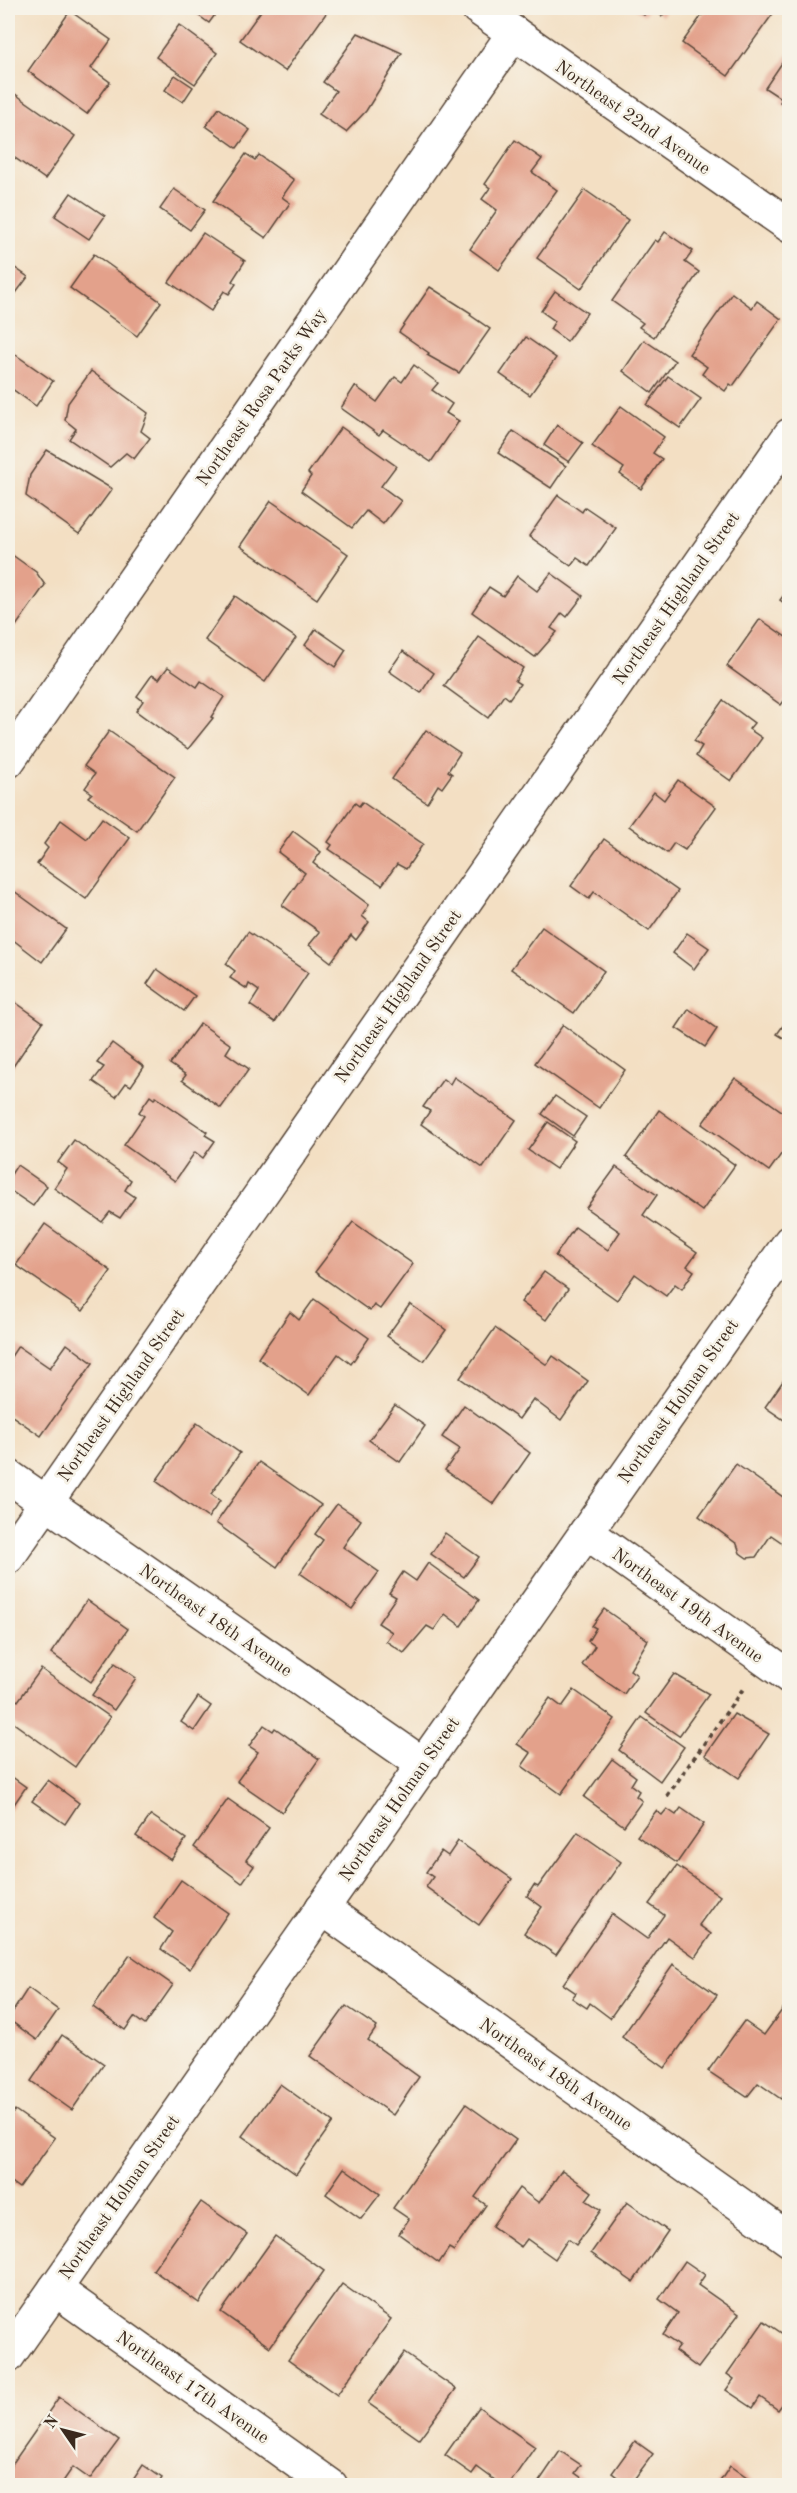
<svg xmlns="http://www.w3.org/2000/svg" width="797" height="2493" font-family="'Old Standard TT',serif">
	<style>
		.building { fill: #e3a18b }
		.lines { fill: none; stroke-linecap: round; stroke-linejoin: round }
		.minor-casing { stroke: #574537; stroke-width: 36 }
		.path { stroke: #574537; stroke-width: 4; stroke-dasharray: 4.5 4.5; stroke-linecap: butt }
		.minor { stroke: #fff; stroke-width: 33 }
		.labels { text-anchor: middle; stroke-width: 5; stroke-linejoin: round; paint-order: stroke }
		.street-label { font-size: 18px; fill: #3b2a1e; stroke: #f7f3e8 }
	</style>
	<rect width="100%" height="100%" fill="#f7f3e8"/>
	<filter id="ink" filterUnits="userSpaceOnUse"><feTurbulence type="fractalNoise" baseFrequency=".0167" numOctaves="2"/><feDisplacementMap in="SourceGraphic" scale="12" xChannelSelector="R" yChannelSelector="G"/><feConvolveMatrix kernelMatrix="1 2 1 2 8 2 1 2 1" color-interpolation-filters="sRGB"/></filter>
	<filter id="wash" filterUnits="userSpaceOnUse"><feTurbulence type="fractalNoise" baseFrequency=".008" numOctaves="4" result="noise"/><feDisplacementMap in="SourceGraphic" scale="24" xChannelSelector="R" yChannelSelector="G"/><feGaussianBlur stdDeviation="1.35" result="paint"/><feColorMatrix in="noise" values="0 0 0 0 0 0 0 0 0 0 0 0 0 0 0 0 0 1.4 0 .05"/><feComposite in="paint" operator="in"/></filter>
	<g filter="url(#wash)">
		<rect width="100%" height="100%" fill="#f3dfc3"/>
		<g id="blocks">
			<g class="building">
				<path d="M 188,8 L 220,8 L 209,23 Z"/>
				<path d="M 263,8 L 321,8 L 327,12 L 285,71 L 240,40 Z"/>
				<path d="M 633,8 L 650,8 L 644,15 Z"/>
				<path d="M 651,8 L 668,8 L 662,16 Z"/>
				<path d="M 707,8 L 777,8 L 728,76 L 682,43 Z"/>
				<path d="M 70,11 L 111,40 L 91,68 L 110,82 L 87,114 L 28,71 Z"/>
				<path d="M 179,25 L 217,53 L 195,84 L 156,57 Z"/>
				<path d="M 358,33 L 402,53 L 366,111 L 346,132 L 319,114 L 336,91 L 323,82 Z"/>
				<path d="M 790,51 L 790,109 L 780,102 L 782,99 L 765,88 Z"/>
				<path d="M 175,75 L 193,87 L 183,102 L 165,90 Z"/>
				<path d="M 8,89 L 75,136 L 45,179 L 8,153 Z"/>
				<path d="M 219,108 L 250,130 L 237,148 L 206,126 Z"/>
				<path d="M 515,140 L 542,159 L 532,172 L 557,190 L 499,270 L 470,249 L 497,210 L 482,199 L 490,188 L 485,184 Z"/>
				<path d="M 246,154 L 255,160 L 259,155 L 294,180 L 282,197 L 290,203 L 266,238 L 213,201 Z"/>
				<path d="M 174,189 L 205,210 L 190,230 L 160,209 Z"/>
				<path d="M 585,190 L 628,220 L 581,289 L 537,258 Z"/>
				<path d="M 71,193 L 105,216 L 89,239 L 55,216 Z"/>
				<path d="M 665,232 L 693,251 L 685,262 L 699,272 L 654,337 L 639,327 L 643,323 L 612,301 L 655,240 L 658,242 Z"/>
				<path d="M 203,233 L 245,261 L 232,281 L 236,284 L 229,294 L 224,291 L 211,311 L 169,282 Z"/>
				<path d="M 94,254 L 161,302 L 137,336 L 70,288 Z"/>
				<path d="M 8,263 L 28,277 L 13,297 L 8,293 Z"/>
				<path d="M 430,287 L 471,313 L 470,315 L 490,329 L 459,373 L 427,355 L 429,353 L 399,332 Z"/>
				<path d="M 555,291 L 587,313 L 567,341 L 550,329 L 555,321 L 541,311 Z"/>
				<path d="M 732,293 L 752,308 L 757,301 L 781,319 L 733,386 L 730,384 L 725,391 L 702,374 L 707,367 L 689,354 Z"/>
				<path d="M 526,337 L 556,358 L 530,395 L 500,374 Z"/>
				<path d="M 644,340 L 675,361 L 652,393 L 623,371 Z"/>
				<path d="M 13,353 L 53,381 L 36,406 L 8,386 L 8,361 Z"/>
				<path d="M 414,365 L 438,383 L 432,390 L 452,404 L 446,413 L 459,421 L 431,462 L 383,430 L 379,435 L 341,408 L 355,386 L 377,402 L 395,377 L 402,382 Z"/>
				<path d="M 91,371 L 148,413 L 141,431 L 150,438 L 134,459 L 126,453 L 110,467 L 69,439 L 76,429 L 65,420 L 68,403 Z"/>
				<path d="M 668,376 L 701,399 L 680,428 L 647,405 Z"/>
				<path d="M 621,406 L 664,437 L 653,453 L 662,459 L 641,489 L 620,474 L 624,468 L 592,446 Z"/>
				<path d="M 557,425 L 583,443 L 569,462 L 544,445 Z"/>
				<path d="M 341,427 L 396,466 L 381,486 L 401,501 L 383,524 L 366,511 L 352,528 L 301,491 L 311,476 L 308,473 Z"/>
				<path d="M 513,431 L 566,466 L 551,488 L 498,453 Z"/>
				<path d="M 47,450 L 112,489 L 79,534 L 26,496 L 30,475 Z"/>
				<path d="M 558,495 L 582,512 L 585,507 L 616,528 L 589,566 L 577,558 L 571,566 L 529,536 Z"/>
				<path d="M 271,501 L 348,554 L 317,599 L 240,546 Z"/>
				<path d="M 8,552 L 36,572 L 45,585 L 16,626 L 8,620 Z"/>
				<path d="M 551,573 L 583,596 L 567,617 L 562,613 L 551,628 L 557,632 L 535,657 L 472,612 L 489,587 L 503,596 L 517,576 L 537,591 Z"/>
				<path d="M 790,587 L 790,607 L 780,600 Z"/>
				<path d="M 235,596 L 296,638 L 265,682 L 205,640 Z"/>
				<path d="M 760,619 L 790,640 L 790,693 L 781,705 L 727,666 Z"/>
				<path d="M 316,629 L 346,650 L 335,667 L 305,645 Z"/>
				<path d="M 479,637 L 523,668 L 515,681 L 520,684 L 509,699 L 504,695 L 488,718 L 444,686 Z"/>
				<path d="M 403,651 L 434,673 L 421,693 L 389,671 Z"/>
				<path d="M 168,667 L 197,687 L 201,681 L 224,697 L 211,717 L 213,718 L 188,749 L 136,711 L 143,701 L 137,696 L 152,675 L 159,679 Z"/>
				<path d="M 723,700 L 754,723 L 749,729 L 762,738 L 731,781 L 696,756 L 702,746 L 694,741 Z"/>
				<path d="M 426,730 L 460,753 L 448,771 L 452,774 L 442,788 L 438,785 L 427,803 L 392,779 Z"/>
				<path d="M 109,731 L 175,777 L 137,831 L 88,797 L 92,793 L 85,788 L 95,774 L 84,766 Z"/>
				<path d="M 678,780 L 716,807 L 685,850 L 674,843 L 667,853 L 629,826 L 654,792 L 664,800 Z"/>
				<path d="M 362,802 L 423,844 L 406,869 L 397,864 L 382,885 L 329,849 L 332,845 L 328,842 L 355,803 L 359,806 Z"/>
				<path d="M 102,818 L 130,838 L 86,899 L 37,864 L 48,848 L 44,844 L 61,820 L 87,839 Z"/>
				<path d="M 293,831 L 321,852 L 313,863 L 369,905 L 362,916 L 369,922 L 356,940 L 351,935 L 331,962 L 309,945 L 320,932 L 282,905 L 305,873 L 278,852 Z"/>
				<path d="M 604,839 L 678,891 L 649,931 L 594,892 L 589,899 L 571,886 Z"/>
				<path d="M 14,891 L 66,929 L 42,962 L 8,936 L 8,900 Z"/>
				<path d="M 542,927 L 604,971 L 574,1013 L 511,969 Z"/>
				<path d="M 248,932 L 308,973 L 275,1022 L 250,1005 L 259,991 L 249,984 L 247,989 L 230,978 L 235,971 L 226,964 Z"/>
				<path d="M 687,933 L 709,948 L 694,969 L 673,953 Z"/>
				<path d="M 157,969 L 195,996 L 184,1011 L 147,984 Z"/>
				<path d="M 8,997 L 43,1022 L 10,1071 L 8,1069 Z"/>
				<path d="M 689,1009 L 717,1029 L 705,1047 L 676,1028 Z"/>
				<path d="M 790,1016 L 790,1042 L 777,1034 Z"/>
				<path d="M 200,1023 L 231,1045 L 226,1053 L 249,1069 L 221,1108 L 182,1080 L 186,1075 L 170,1064 Z"/>
				<path d="M 563,1025 L 625,1070 L 599,1108 L 535,1063 Z"/>
				<path d="M 112,1043 L 144,1067 L 131,1086 L 126,1083 L 116,1097 L 93,1081 L 104,1067 L 97,1063 Z"/>
				<path d="M 454,1077 L 516,1120 L 483,1168 L 421,1124 L 430,1111 L 423,1107 L 443,1079 L 450,1084 Z"/>
				<path d="M 735,1078 L 790,1117 L 790,1142 L 769,1171 L 702,1124 Z"/>
				<path d="M 150,1096 L 154,1099 L 156,1097 L 207,1132 L 205,1135 L 215,1141 L 203,1158 L 195,1152 L 175,1181 L 124,1145 L 144,1116 L 139,1112 Z"/>
				<path d="M 555,1096 L 586,1117 L 573,1136 L 542,1114 Z"/>
				<path d="M 659,1110 L 735,1165 L 702,1211 L 626,1157 Z"/>
				<path d="M 548,1122 L 575,1141 L 556,1169 L 528,1150 Z"/>
				<path d="M 74,1140 L 131,1180 L 125,1190 L 135,1197 L 120,1218 L 110,1212 L 102,1222 L 54,1188 L 67,1169 L 58,1162 Z"/>
				<path d="M 17,1165 L 47,1186 L 33,1206 L 8,1189 L 8,1179 Z"/>
				<path d="M 616,1167 L 657,1195 L 643,1215 L 697,1252 L 687,1266 L 694,1271 L 682,1289 L 675,1284 L 666,1296 L 635,1274 L 617,1300 L 555,1256 L 575,1227 L 608,1250 L 620,1232 L 586,1208 Z"/>
				<path d="M 353,1222 L 413,1264 L 380,1309 L 374,1305 L 370,1311 L 315,1272 Z"/>
				<path d="M 45,1224 L 111,1271 L 83,1311 L 16,1265 Z"/>
				<path d="M 544,1272 L 568,1289 L 546,1320 L 521,1302 Z"/>
				<path d="M 314,1299 L 369,1338 L 351,1364 L 338,1354 L 309,1395 L 258,1358 L 290,1312 L 299,1320 Z"/>
				<path d="M 410,1304 L 446,1330 L 424,1361 L 387,1336 Z"/>
				<path d="M 495,1328 L 547,1365 L 553,1356 L 588,1381 L 561,1420 L 533,1399 L 519,1419 L 460,1378 Z"/>
				<path d="M 67,1344 L 93,1363 L 41,1436 L 8,1413 L 8,1361 L 18,1346 L 50,1368 Z"/>
				<path d="M 790,1371 L 790,1424 L 765,1407 Z"/>
				<path d="M 395,1405 L 425,1426 L 400,1462 L 369,1440 Z"/>
				<path d="M 464,1405 L 530,1453 L 494,1504 L 445,1470 L 460,1449 L 442,1437 Z"/>
				<path d="M 197,1423 L 240,1453 L 211,1494 L 220,1501 L 208,1518 L 156,1481 Z"/>
				<path d="M 259,1462 L 321,1505 L 277,1567 L 216,1523 Z"/>
				<path d="M 736,1464 L 790,1502 L 790,1548 L 771,1535 L 756,1557 L 747,1558 L 740,1553 L 737,1544 L 699,1516 Z"/>
				<path d="M 337,1504 L 361,1520 L 343,1547 L 379,1572 L 352,1609 L 300,1573 L 323,1540 L 315,1534 Z"/>
				<path d="M 445,1533 L 479,1557 L 464,1577 L 431,1554 Z"/>
				<path d="M 428,1563 L 479,1600 L 461,1626 L 445,1614 L 434,1630 L 427,1626 L 404,1653 L 386,1641 L 392,1632 L 378,1623 L 396,1597 L 389,1593 L 403,1572 L 416,1581 Z"/>
				<path d="M 87,1600 L 128,1629 L 91,1682 L 51,1653 Z"/>
				<path d="M 604,1609 L 648,1640 L 630,1670 L 637,1675 L 624,1694 L 582,1665 L 595,1646 L 588,1641 L 596,1628 L 592,1626 Z"/>
				<path d="M 115,1663 L 136,1678 L 114,1710 L 92,1695 Z"/>
				<path d="M 41,1669 L 110,1717 L 75,1767 L 8,1719 L 10,1714 L 8,1702 L 11,1696 L 18,1701 Z"/>
				<path d="M 674,1674 L 709,1694 L 679,1736 L 646,1713 Z"/>
				<path d="M 574,1690 L 615,1719 L 561,1794 L 522,1766 L 531,1753 L 517,1744 L 550,1698 L 562,1707 Z"/>
				<path d="M 198,1697 L 211,1706 L 194,1731 L 181,1722 Z"/>
				<path d="M 734,1714 L 769,1734 L 739,1778 L 705,1755 Z"/>
				<path d="M 642,1717 L 684,1747 L 660,1781 L 619,1750 Z"/>
				<path d="M 264,1725 L 273,1731 L 275,1728 L 319,1759 L 282,1812 L 237,1781 L 258,1752 L 249,1746 Z"/>
				<path d="M 612,1759 L 636,1777 L 631,1785 L 639,1791 L 636,1796 L 642,1801 L 624,1826 L 584,1797 Z"/>
				<path d="M 8,1774 L 26,1787 L 8,1813 Z"/>
				<path d="M 48,1780 L 79,1803 L 65,1824 L 32,1801 Z"/>
				<path d="M 228,1799 L 269,1828 L 246,1860 L 254,1866 L 242,1883 L 194,1847 Z"/>
				<path d="M 681,1808 L 704,1824 L 677,1863 L 637,1836 L 656,1811 L 662,1815 L 667,1809 L 676,1815 Z"/>
				<path d="M 151,1815 L 186,1839 L 171,1860 L 136,1836 Z"/>
				<path d="M 578,1832 L 621,1862 L 556,1955 L 524,1933 L 542,1907 L 527,1896 L 534,1885 L 538,1887 Z"/>
				<path d="M 458,1841 L 512,1879 L 479,1925 L 426,1887 L 433,1877 L 426,1872 L 441,1851 L 448,1856 Z"/>
				<path d="M 677,1866 L 720,1896 L 699,1925 L 711,1934 L 695,1957 L 667,1937 L 610,2018 L 590,2003 L 587,2008 L 572,1998 L 576,1993 L 563,1984 L 612,1914 L 647,1939 L 664,1915 L 649,1904 Z"/>
				<path d="M 181,1880 L 228,1913 L 190,1969 L 161,1949 L 172,1932 L 154,1918 Z"/>
				<path d="M 130,1955 L 173,1985 L 145,2025 L 134,2017 L 125,2030 L 93,2007 Z"/>
				<path d="M 673,1964 L 717,1995 L 665,2068 L 622,2037 Z"/>
				<path d="M 28,1988 L 58,2010 L 37,2040 L 8,2019 Z"/>
				<path d="M 790,1999 L 790,2088 L 781,2099 L 758,2083 L 747,2097 L 708,2071 L 744,2021 L 764,2035 Z"/>
				<path d="M 346,2006 L 377,2027 L 368,2040 L 419,2077 L 393,2115 L 310,2056 Z"/>
				<path d="M 62,2035 L 104,2064 L 72,2110 L 31,2081 Z"/>
				<path d="M 280,2084 L 333,2122 L 296,2174 L 242,2136 Z"/>
				<path d="M 466,2104 L 516,2140 L 475,2197 L 486,2205 L 454,2251 L 449,2248 L 439,2263 L 399,2234 L 409,2219 L 393,2208 Z"/>
				<path d="M 15,2110 L 55,2138 L 19,2188 L 8,2180 L 8,2120 Z"/>
				<path d="M 344,2168 L 380,2194 L 361,2219 L 326,2194 Z"/>
				<path d="M 562,2170 L 592,2192 L 586,2200 L 601,2210 L 576,2245 L 568,2239 L 555,2259 L 527,2239 L 521,2247 L 492,2226 L 519,2188 L 539,2203 Z"/>
				<path d="M 201,2202 L 247,2234 L 199,2303 L 153,2270 Z"/>
				<path d="M 627,2202 L 668,2231 L 633,2282 L 591,2253 Z"/>
				<path d="M 275,2236 L 324,2271 L 270,2347 L 221,2312 Z"/>
				<path d="M 685,2261 L 705,2275 L 698,2285 L 739,2314 L 698,2368 L 675,2351 L 679,2346 L 663,2335 L 678,2313 L 659,2299 Z"/>
				<path d="M 342,2284 L 391,2319 L 337,2395 L 288,2360 Z"/>
				<path d="M 764,2321 L 790,2339 L 790,2394 L 778,2410 L 760,2397 L 753,2408 L 726,2390 L 734,2379 L 727,2374 Z"/>
				<path d="M 404,2353 L 456,2389 L 419,2439 L 368,2403 Z"/>
				<path d="M 59,2397 L 119,2440 L 90,2479 L 73,2467 L 60,2486 L 8,2486 L 8,2470 Z"/>
				<path d="M 479,2407 L 535,2447 L 508,2486 L 503,2486 L 477,2467 L 472,2474 L 445,2455 Z"/>
				<path d="M 635,2441 L 653,2454 L 629,2486 L 612,2473 Z"/>
				<path d="M 560,2451 L 581,2465 L 575,2473 L 593,2486 L 536,2486 Z"/>
				<path d="M 143,2465 L 162,2478 L 157,2486 L 129,2486 Z"/>
				<path d="M 730,2466 L 758,2486 L 717,2486 Z"/>
			</g>
		</g>
	</g>
	<g filter="url(#ink)">
		<use href="#blocks" fill-opacity="0" stroke="#574537" stroke-width="1.5"/>
		<g class="lines">
			<g class="minor-casing">
				<g id="minor">
					<path d="M 478,8 L 790,226"/>
					<path d="M 8,761 L 514,33"/>
					<path d="M 8,1476 L 424,1765"/>
					<path d="M 586,1532 L 790,1677"/>
					<path d="M 8,1557 L 790,435"/>
					<path d="M 322,1908 L 790,2240"/>
					<path d="M 55,2289 L 331,2486"/>
					<path d="M 8,2356 L 790,1242"/>
				</g>
			</g>
			<path class="path" d="M 667,1796 L 743,1689"/>
			<use href="#minor" class="minor"/>
		</g>
	</g>
	<g class="labels">
		<g class="street-label">
			<text transform="translate(633 117) rotate(35)" y="6">Northeast 22nd Avenue</text>
			<text transform="translate(261 397) rotate(-55)" y="6">Northeast Rosa Parks Way</text>
			<text transform="translate(676 598) rotate(-55)" y="6">Northeast Highland Street</text>
			<text transform="translate(398 996) rotate(-55)" y="6">Northeast Highland Street</text>
			<text transform="translate(121 1395) rotate(-55)" y="6">Northeast Highland Street</text>
			<text transform="translate(678 1401) rotate(-55)" y="6">Northeast Holman Street</text>
			<text transform="translate(688 1605) rotate(36)" y="6">Northeast 19th Avenue</text>
			<text transform="translate(216 1620) rotate(35)" y="6">Northeast 18th Avenue</text>
			<text transform="translate(399 1799) rotate(-55)" y="6">Northeast Holman Street</text>
			<text transform="translate(556 2074) rotate(35)" y="6">Northeast 18th Avenue</text>
			<text transform="translate(119 2197) rotate(-55)" y="6">Northeast Holman Street</text>
			<text transform="translate(193 2387) rotate(35)" y="6">Northeast 17th Avenue</text>
		</g>
	</g>
	<rect width="797" height="2493" fill="none" stroke="#f7f3e8" stroke-width="30"/>
	<g transform="translate(63 2430) rotate(305)" stroke="#f7f3e8" stroke-width="4.5" paint-order="stroke">
	<path d="M0-4.5L10 22L0 15L-10 22Z" fill="#3b2a1e"/>
	<text y="-9" font-size="16" font-weight="bold" text-anchor="middle" fill="#3b2a1e">N</text>
	</g>
</svg>
